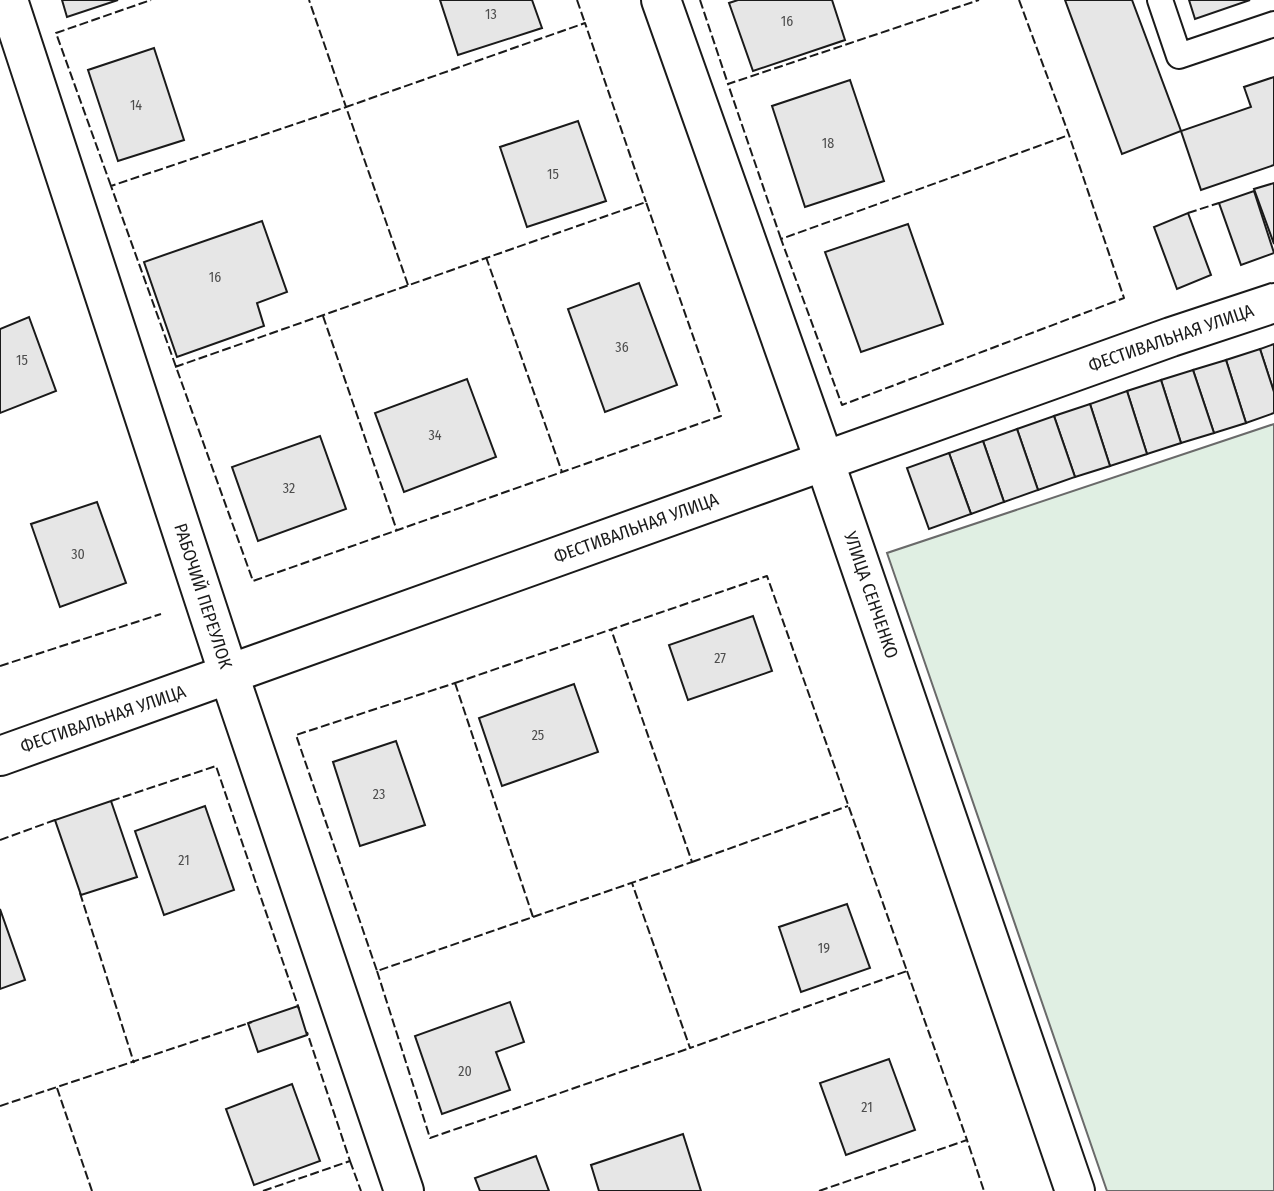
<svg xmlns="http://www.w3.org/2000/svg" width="1274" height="1191" font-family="'Fira Sans Condensed',sans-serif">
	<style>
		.green { fill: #e0efe3; stroke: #6a6a6a; stroke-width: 2 }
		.building { fill: #e6e6e6; stroke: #1a1a1a; stroke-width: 2 }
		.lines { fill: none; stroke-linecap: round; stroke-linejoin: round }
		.service-casing { stroke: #1a1a1a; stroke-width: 28 }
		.minor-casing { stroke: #1a1a1a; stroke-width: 42 }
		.service { stroke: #fff; stroke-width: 24 }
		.minor { stroke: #fff; stroke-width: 38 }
		.fence { stroke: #1a1a1a; stroke-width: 2; stroke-dasharray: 9 3.5; stroke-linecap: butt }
		.labels { text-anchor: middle; stroke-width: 5; stroke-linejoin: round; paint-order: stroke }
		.number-label { font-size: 14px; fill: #4d4d4d }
		.street-label { font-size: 18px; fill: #1a1a1a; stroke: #fff }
	</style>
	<rect width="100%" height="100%" fill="#fff"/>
	<path class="green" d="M 1274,424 L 1274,1191 L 1107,1191 L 887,553 Z"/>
	<g class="building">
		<path d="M 62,0 L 118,0 L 67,17 Z"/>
		<path d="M 440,0 L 532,0 L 542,28 L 458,55 Z"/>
		<path d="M 738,0 L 832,0 L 845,40 L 753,71 L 729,3 Z"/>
		<path d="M 1065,0 L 1132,0 L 1181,131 L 1122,154 Z"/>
		<path d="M 1189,0 L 1250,0 L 1195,19 Z"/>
		<path d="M 154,48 L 184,140 L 118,161 L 88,70 Z"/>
		<path d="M 1274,77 L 1274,165 L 1201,190 L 1181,131 L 1251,107 L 1244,87 Z"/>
		<path d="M 850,80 L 884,181 L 805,207 L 772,106 Z"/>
		<path d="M 578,121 L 606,201 L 527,227 L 500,147 Z"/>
		<path d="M 1274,183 L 1274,244 L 1254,189 Z"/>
		<path d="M 1254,191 L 1274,253 L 1241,265 L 1219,203 Z"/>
		<path d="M 1188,213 L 1211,275 L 1177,289 L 1154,227 Z"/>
		<path d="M 262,221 L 287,292 L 257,303 L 264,326 L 177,357 L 144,262 Z"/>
		<path d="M 908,224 L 943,324 L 861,352 L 825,252 Z"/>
		<path d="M 639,283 L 677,385 L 605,412 L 568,309 Z"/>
		<path d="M 29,317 L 56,391 L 0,413 L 0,329 Z"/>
		<path d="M 1274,344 L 1274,392 L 1260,349 Z"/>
		<path d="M 1260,349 L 1274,392 L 1274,413 L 1246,423 L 1226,360 Z"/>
		<path d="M 1226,360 L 1246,423 L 1214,433 L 1193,370 Z"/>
		<path d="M 1193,370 L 1214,433 L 1181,443 L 1161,380 Z"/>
		<path d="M 467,379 L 496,457 L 404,492 L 375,413 Z"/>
		<path d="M 1161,380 L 1181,443 L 1147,454 L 1127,391 Z"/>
		<path d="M 1127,391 L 1147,454 L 1110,466 L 1090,404 Z"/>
		<path d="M 1090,404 L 1110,466 L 1075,477 L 1054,416 Z"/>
		<path d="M 1054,416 L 1075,477 L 1038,490 L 1017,429 Z"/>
		<path d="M 1017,429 L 1038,490 L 1004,502 L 983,441 Z"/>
		<path d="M 320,436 L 346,509 L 258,541 L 232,467 Z"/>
		<path d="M 983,441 L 1004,502 L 971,514 L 949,453 Z"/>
		<path d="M 949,453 L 971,514 L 929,529 L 907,468 Z"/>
		<path d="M 97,502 L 126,583 L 60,607 L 31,524 Z"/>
		<path d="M 753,616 L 772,671 L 688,700 L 669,645 Z"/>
		<path d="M 574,684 L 598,752 L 502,786 L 479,718 Z"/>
		<path d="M 396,741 L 425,825 L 360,846 L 333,762 Z"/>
		<path d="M 111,801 L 137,877 L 81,895 L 55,820 Z"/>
		<path d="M 205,806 L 234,890 L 164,915 L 135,831 Z"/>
		<path d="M 847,904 L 870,968 L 801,992 L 779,927 Z"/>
		<path d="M 0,909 L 25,980 L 0,989 Z"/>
		<path d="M 510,1002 L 524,1042 L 496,1052 L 510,1090 L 442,1114 L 415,1036 Z"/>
		<path d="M 298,1006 L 307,1035 L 258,1052 L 248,1023 Z"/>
		<path d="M 889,1059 L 915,1130 L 846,1155 L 820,1083 Z"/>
		<path d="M 292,1084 L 320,1161 L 254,1185 L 226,1109 Z"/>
		<path d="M 683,1134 L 701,1191 L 599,1191 L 591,1165 Z"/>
		<path d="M 536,1156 L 549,1191 L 480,1191 L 475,1178 Z"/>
	</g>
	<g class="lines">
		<g class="service-casing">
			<path id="service" d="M 1160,0 L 1179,56 L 1274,24"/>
		</g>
		<g class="minor-casing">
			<g id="minor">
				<path d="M 8,0 L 229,675 L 404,1191"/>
				<path d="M 661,0 L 824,460 L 1075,1191"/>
				<path d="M 0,756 L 1171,337 L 1274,303"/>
			</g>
		</g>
		<use href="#service" class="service"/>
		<use href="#minor" class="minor"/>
		<g class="fence">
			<path d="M 577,0 L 585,23"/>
			<path d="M 700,0 L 728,84"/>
			<path d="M 1019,0 L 1069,135 L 1124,298 L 842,405 L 781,239 L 1069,135"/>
			<path d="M 111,186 L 56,33 L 151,0"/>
			<path d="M 1188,213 L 1219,203"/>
			<path d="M 781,239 L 728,84 L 979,0"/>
			<path d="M 486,257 L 562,472"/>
			<path d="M 408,285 L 346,107 L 585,23 L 646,202"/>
			<path d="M 323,316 L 397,531"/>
			<path d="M 175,367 L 646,202 L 721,416 L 253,581 L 111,186 L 346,107 L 309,0"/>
			<path d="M 0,666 L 161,614"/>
			<path d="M 455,683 L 767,576 L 907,971 L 690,1048 L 632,883"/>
			<path d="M 455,683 L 533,917 L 377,971 L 296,735 Z"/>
			<path d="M 111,801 L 216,766 L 299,1009"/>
			<path d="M 0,840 L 55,820 L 57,823"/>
			<path d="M 692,862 L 848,806"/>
			<path d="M 80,893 L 134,1063"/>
			<path d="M 533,917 L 692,862 L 611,629"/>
			<path d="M 377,971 L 430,1138 L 690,1048"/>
			<path d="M 907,971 L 967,1140"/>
			<path d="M 57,1088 L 92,1191"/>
			<path d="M 0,1106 L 252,1022"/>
			<path d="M 350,1161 L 361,1191"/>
			<path d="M 263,1191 L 350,1161 L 307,1032"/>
			<path d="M 819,1191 L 967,1140 L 984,1191"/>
		</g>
	</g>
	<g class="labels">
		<g class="number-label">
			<text x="491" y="19">13</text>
			<text x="787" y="26">16</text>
			<text x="136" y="110">14</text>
			<text x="828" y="148">18</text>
			<text x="553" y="179">15</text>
			<text x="215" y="282">16</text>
			<text x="622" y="352">36</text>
			<text x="22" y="365">15</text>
			<text x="435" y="440">34</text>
			<text x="289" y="493">32</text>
			<text x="78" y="559">30</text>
			<text x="720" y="663">27</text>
			<text x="538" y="740">25</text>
			<text x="379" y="799">23</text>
			<text x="184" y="865">21</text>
			<text x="824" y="953">19</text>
			<text x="465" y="1076">20</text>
			<text x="867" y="1112">21</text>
		</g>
		<g class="street-label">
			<text transform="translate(1171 338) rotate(-19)" y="6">ФЕСТИВАЛЬНАЯ УЛИЦА</text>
			<text transform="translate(636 528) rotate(-20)" y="6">ФЕСТИВАЛЬНАЯ УЛИЦА</text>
			<text transform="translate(871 595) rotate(71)" y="6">УЛИЦА СЕНЧЕНКО</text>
			<text transform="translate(203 596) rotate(72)" y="6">РАБОЧИЙ ПЕРЕУЛОК</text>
			<text transform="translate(103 719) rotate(-19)" y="6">ФЕСТИВАЛЬНАЯ УЛИЦА</text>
		</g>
	</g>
</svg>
